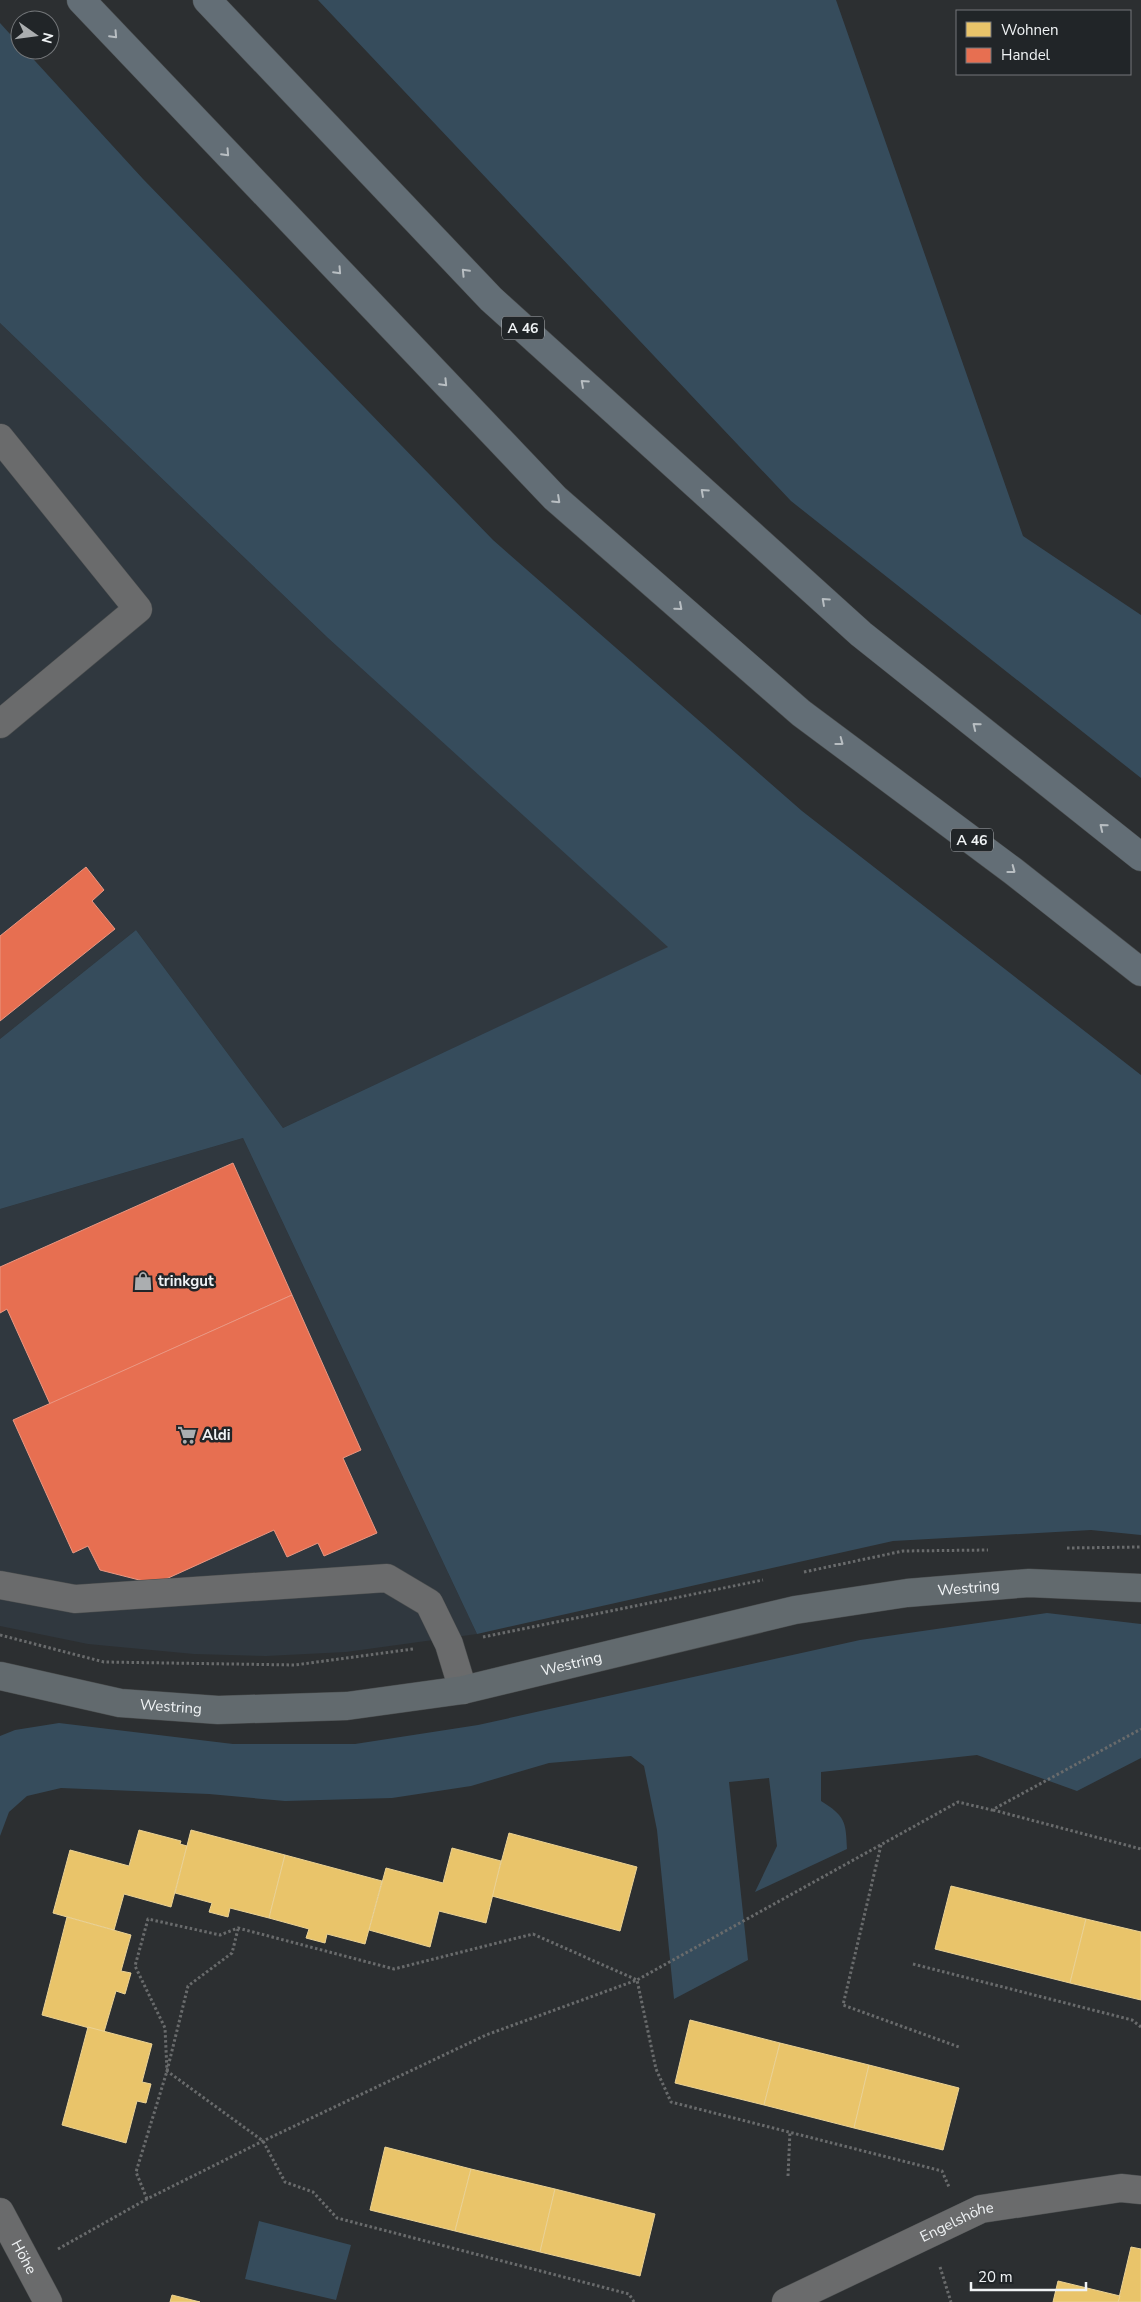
<svg xmlns="http://www.w3.org/2000/svg" width="1141" height="2302" font-family="'Nunito Sans',sans-serif">
	<style>
		.built { fill: #30383f }
		.green { fill: #364c5c }
		.homes { fill: #e9c46a; stroke: #ebd294 }
		.shops { fill: #e76f51; stroke: #ea9782 }
		.lines { fill: none; stroke-linecap: round; stroke-linejoin: round }
		.minor-casing { stroke: #494c4d; stroke-width: 29 }
		.major-casing { stroke: #494c4d; stroke-width: 29 }
		.highway-casing { stroke: #494c4d; stroke-width: 29 }
		.path { stroke: #696b6c; stroke-width: 3; stroke-dasharray: 2.5 2.5; stroke-linecap: butt }
		.minor { stroke: #6a6b6c; stroke-width: 28 }
		.major { stroke: #626a6e; stroke-width: 28 }
		.highway { stroke: #636e76; stroke-width: 28 }
		.oneway { stroke: #b8bec2 }
		.labels { text-anchor: middle; stroke-width: 5; stroke-linejoin: round; paint-order: stroke }
		.shield { fill: #212528; stroke: #b2b5b8; stroke-width: 1 }
		.shield-label { font-size: 14px; font-weight: bold; fill: #f0f3f5 }
		.poi-label { font-size: 15px; font-weight: bold; fill: #f0f3f5; stroke: #212528; text-anchor: start }
		.street-label { font-size: 15px; fill: #f0f3f5; stroke: #212528 }
	</style>
	<rect width="100%" height="100%" fill="#2c2f31"/>
	<g class="built">
		<path d="M 0,323 L 328,638 L 669,947 L 283,1128 L 136,930 L 0,1039 Z"/>
		<path d="M 243,1138 L 477,1634 L 346,1652 L 266,1656 L 194,1654 L 88,1644 L 0,1626 L 0,1209 Z"/>
	</g>
	<g class="green">
		<path d="M 318,0 L 836,0 L 1023,536 L 1141,615 L 1141,778 L 791,501 Z"/>
		<path d="M 0,23 L 20,45 L 20,50 L 25,50 L 143,179 L 493,540 L 802,811 L 1141,1075 L 1141,1535 L 1091,1530 L 893,1541 L 477,1634 L 243,1138 L 0,1209 L 0,1039 L 136,930 L 283,1128 L 668,947 L 328,638 L 0,323 Z"/>
		<path d="M 1047,1613 L 1141,1624 L 1141,1758 L 1077,1791 L 977,1755 L 821,1772 L 821,1801 C 845,1816 846,1821 847,1849 L 755,1892 L 777,1846 L 769,1778 L 729,1782 L 748,1960 L 674,1999 L 657,1830 L 644,1766 L 631,1756 L 549,1763 L 471,1786 L 392,1798 L 285,1801 L 209,1794 L 61,1788 L 27,1796 L 9,1812 L 0,1836 L 0,1736 L 15,1730 L 59,1723 L 233,1744 L 355,1744 L 478,1725 L 860,1640 Z"/>
		<path d="M 259,2221 L 351,2245 L 336,2300 L 245,2279 Z"/>
	</g>
	<g class="homes">
		<path d="M 139,1830 L 181,1841 L 180,1844 L 187,1846 L 171,1907 L 124,1894 L 114,1930 L 53,1913 L 70,1850 L 129,1866 Z"/>
		<path d="M 191,1830 L 285,1855 L 269,1918 L 230,1908 L 228,1917 L 209,1912 L 212,1903 L 175,1893 Z"/>
		<path d="M 509,1833 L 637,1867 L 620,1931 L 492,1896 Z"/>
		<path d="M 452,1848 L 501,1861 L 486,1923 L 439,1911 L 430,1947 L 369,1930 L 386,1868 L 443,1883 Z"/>
		<path d="M 285,1855 L 382,1881 L 365,1944 L 327,1934 L 325,1943 L 306,1938 L 309,1929 L 269,1918 Z"/>
		<path d="M 951,1886 L 1086,1919 L 1070,1983 L 935,1949 Z"/>
		<path d="M 67,1917 L 131,1935 L 121,1971 L 131,1973 L 125,1994 L 116,1991 L 104,2032 L 42,2015 Z"/>
		<path d="M 1086,1919 L 1141,1932 L 1141,2000 L 1070,1983 Z"/>
		<path d="M 690,2020 L 780,2043 L 764,2105 L 675,2083 Z"/>
		<path d="M 88,2027 L 152,2044 L 142,2082 L 151,2084 L 146,2103 L 137,2101 L 126,2143 L 62,2125 Z"/>
		<path d="M 780,2043 L 869,2065 L 854,2128 L 764,2105 Z"/>
		<path d="M 869,2065 L 959,2088 L 943,2150 L 854,2128 Z"/>
		<path d="M 385,2147 L 471,2169 L 455,2231 L 370,2210 Z"/>
		<path d="M 471,2169 L 555,2189 L 540,2252 L 455,2231 Z"/>
		<path d="M 555,2189 L 655,2214 L 640,2276 L 540,2252 Z"/>
		<path d="M 1131,2247 L 1141,2249 L 1141,2302 L 1118,2302 Z"/>
		<path d="M 1058,2281 L 1120,2296 L 1118,2302 L 1053,2302 Z"/>
		<path d="M 172,2295 L 200,2302 L 170,2302 Z"/>
	</g>
	<g class="shops">
		<path d="M 86,867 L 104,890 L 92,901 L 115,929 L 0,1021 L 0,936 Z"/>
		<path d="M 233,1163 L 292,1295 L 50,1404 L 7,1309 L 0,1313 L 0,1267 Z"/>
		<path d="M 292,1295 L 361,1450 L 343,1458 L 377,1533 L 324,1556 L 318,1543 L 287,1557 L 274,1530 L 155,1584 L 100,1570 L 88,1546 L 73,1553 L 13,1420 Z"/>
	</g>
	<g class="lines">
		<g class="minor-casing">
			<g id="minor">
				<path d="M 0,438 L 138,609 L 0,724"/>
				<path d="M 0,1585 L 75,1599 L 387,1578 L 429,1603 L 449,1644 L 463,1690"/>
				<path id="s1" d="M 0,2212 L 48,2302"/>
				<path id="s2" d="M 786,2302 L 981,2209 L 1121,2188 L 1141,2190"/>
			</g>
		</g>
		<g class="major-casing">
			<g id="major">
				<path id="s3" d="M 0,1676 L 120,1703 L 218,1710 L 347,1706 L 463,1690 L 795,1610 L 907,1593 L 1029,1583 L 1141,1588"/>
			</g>
		</g>
		<g class="highway-casing">
			<g id="highway">
				<path d="M 81,0 L 555,498 L 801,713 L 1013,871 L 1141,972"/>
				<path d="M 207,0 L 491,299 L 861,634 L 1141,857"/>
			</g>
		</g>
		<g class="path">
			<path d="M 1067,1548 L 1141,1547"/>
			<path d="M 804,1572 L 903,1551 L 988,1550"/>
			<path d="M 0,1635 L 104,1662 L 295,1665 L 413,1649"/>
			<path d="M 483,1637 L 763,1580"/>
			<path d="M 993,1810 L 1141,1849"/>
			<path d="M 881,1845 L 843,2005 L 959,2047"/>
			<path d="M 913,1964 L 1132,2020 L 1141,2027"/>
			<path d="M 788,2176 L 790,2131"/>
			<path d="M 147,2199 L 136,2172 L 167,2071 L 188,1986 L 232,1953 L 238,1929"/>
			<path d="M 58,2249 L 147,2199 L 263,2141 L 486,2035 L 637,1980 L 958,1802 L 992,1810 L 1141,1729"/>
			<path d="M 940,2267 L 951,2302"/>
			<path d="M 634,2302 L 629,2294 L 337,2218 L 313,2192 L 285,2182 L 263,2141 L 167,2071 L 165,2028 L 135,1966 L 148,1919 L 220,1935 L 238,1928 L 394,1969 L 533,1934 L 637,1980 L 656,2069 L 671,2102 L 942,2171 L 949,2187"/>
		</g>
		<use href="#minor" class="minor"/>
		<use href="#major" class="major"/>
		<use href="#highway" class="highway"/>
	</g>
	<defs><path id="oneway-chevron" d="M-2-3.5L2.5 0L-2 3.5" fill="none" stroke-width="1.6" stroke-linecap="round" stroke-linejoin="round" transform="scale(1.25)"/></defs>
	<g class="oneway">
		<use href="#oneway-chevron" transform="translate(114 35) rotate(47)"/>
		<use href="#oneway-chevron" transform="translate(226 153) rotate(47)"/>
		<use href="#oneway-chevron" transform="translate(338 271) rotate(47)"/>
		<use href="#oneway-chevron" transform="translate(465 272) rotate(-134)"/>
		<use href="#oneway-chevron" transform="translate(444 383) rotate(46)"/>
		<use href="#oneway-chevron" transform="translate(584 383) rotate(-138)"/>
		<use href="#oneway-chevron" transform="translate(704 492) rotate(-138)"/>
		<use href="#oneway-chevron" transform="translate(557 500) rotate(43)"/>
		<use href="#oneway-chevron" transform="translate(825 601) rotate(-138)"/>
		<use href="#oneway-chevron" transform="translate(679 607) rotate(41)"/>
		<use href="#oneway-chevron" transform="translate(976 726) rotate(-141)"/>
		<use href="#oneway-chevron" transform="translate(840 742) rotate(37)"/>
		<use href="#oneway-chevron" transform="translate(1103 827) rotate(-141)"/>
		<use href="#oneway-chevron" transform="translate(1012 870) rotate(37)"/>
	</g>
	<defs>
		<g id="shop-bare" transform="scale(1.5)"><path d="M-5-2.5h2.3a2.7 3.5 0 0 1 5.4 0H5L5.5 6h-11ZM-1.5-2.5h3a1.5 2.3 0 0 0-3 0Z" fill="#abaeb0" stroke="#212528" stroke-width="2.5" paint-order="stroke"/></g>
		<g id="supermarket-bare" transform="scale(1.5)"><path d="M-6-5.5h2.5l.6 2H6L4.5 2H-2.5L-4.4-4H-6ZM-1.5 3.2a1.3 1.3 0 1 0 .1 0ZM3 3.2a1.3 1.3 0 1 0 .1 0Z" fill="#abaeb0" stroke="#212528" stroke-width="2.5" paint-order="stroke"/></g>
	</defs>
	<g fill-rule="evenodd">
		<use href="#shop-bare" x="143" y="1281"/>
		<use href="#supermarket-bare" x="187" y="1435"/>
	</g>
	<g class="labels">
		<g class="shield">
			<rect x="502" y="316.5" width="42" height="23" rx="4"/>
			<rect x="951" y="828.5" width="42" height="23" rx="4"/>
		</g>
		<g class="shield-label">
			<text x="523" y="333">A 46</text>
			<text x="972" y="845">A 46</text>
		</g>
		<g class="poi-label">
			<text x="158" y="1286">trinkgut</text>
			<text x="202" y="1440">Aldi</text>
		</g>
		<g class="street-label">
			<text dy="5" stroke="none"><textPath href="#s3" startOffset="984">Westring</textPath></text>
			<text dy="5" stroke="none"><textPath href="#s3" startOffset="579">Westring</textPath></text>
			<text dy="5" stroke="none"><textPath href="#s3" startOffset="174">Westring</textPath></text>
			<text dy="5" stroke="none"><textPath href="#s2" startOffset="189">Engelshöhe</textPath></text>
			<text dy="5" stroke="none"><textPath href="#s1" startOffset="51">Höhe</textPath></text>
		</g>
	</g>
	<rect x="956" y="10" width="175" height="65" fill="#212528" stroke="#74777a"/>
	<rect x="966" y="22" width="25" height="15" fill="#e9c46a" stroke="#74777a"/>
	<text x="1001" y="35" font-size="15" fill="#f0f3f5">Wohnen</text>
	<rect x="966" y="48" width="25" height="15" fill="#e76f51" stroke="#74777a"/>
	<text x="1001" y="60" font-size="15" fill="#f0f3f5">Handel</text>
	<g transform="translate(35 35) rotate(104)"><circle r="24" fill="#212528" stroke="#74777a"/>
	<path d="M0-4L9 19L0 12L-9 19Z" fill="#abaeb0"/>
	<text y="-8" font-size="14" font-weight="bold" text-anchor="middle" fill="#f0f3f5">N</text>
	</g>
	<path d="M971 2282v8h115v-8" fill="none" stroke="#f0f3f5" stroke-width="2.5"/>
	<text x="978" y="2282" font-size="15" fill="#f0f3f5" stroke="#212528" stroke-width="4" paint-order="stroke">20 m</text>
</svg>
